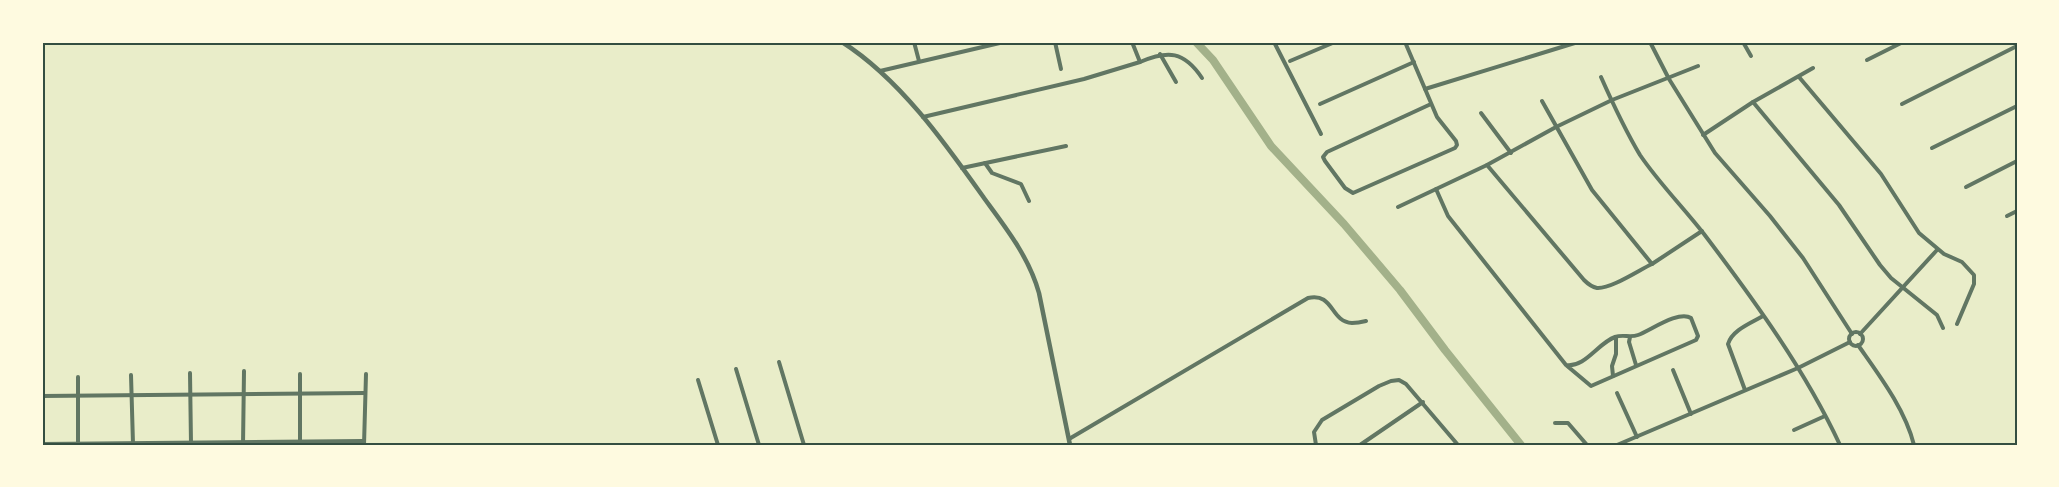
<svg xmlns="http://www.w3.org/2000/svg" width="2059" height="487" font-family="Lato,sans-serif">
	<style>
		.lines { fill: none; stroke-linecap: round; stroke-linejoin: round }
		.canal { stroke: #a3b18a; stroke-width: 8 }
		.minor { stroke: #617663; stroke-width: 4 }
		.tertiary { stroke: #617663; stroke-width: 4.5 }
		.neatline { fill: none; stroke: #344e41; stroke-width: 2 }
	</style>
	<rect width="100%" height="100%" fill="#e9edc9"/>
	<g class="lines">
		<path class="canal" d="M 1196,42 L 1213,60 L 1271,146 L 1344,224 L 1400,290 L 1445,350 L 1521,445"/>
		<g class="minor">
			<path d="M 914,42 L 919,61"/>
			<path d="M 1055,42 L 1061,69"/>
			<path d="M 1132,42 L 1140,62 C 1168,50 1184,51 1202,78"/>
			<path d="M 1274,42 L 1321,134"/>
			<path d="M 1405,42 L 1437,117 L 1456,141 L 1457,145 L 1455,148 L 1353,193 L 1345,188 L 1325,161 L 1323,157 L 1327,152 L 1431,104"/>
			<path d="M 1650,42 L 1669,79 L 1715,153 L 1770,216 L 1803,258 L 1852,334"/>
			<path d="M 1743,42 L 1751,56"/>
			<path d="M 1160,54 L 1176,82"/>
			<path d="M 1867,60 L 1903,42"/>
			<path d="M 1290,61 L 1335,42"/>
			<path d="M 880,71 L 1004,42"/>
			<path d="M 1601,77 C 1613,104 1625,130 1640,155 C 1659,183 1683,207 1704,234 C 1754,300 1805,370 1840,445"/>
			<path d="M 1799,77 L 1881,174 L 1919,233 L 1944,254 L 1962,262 L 1974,275 L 1974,284 L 1957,324"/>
			<path d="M 1425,89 L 1578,42"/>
			<path d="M 1542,101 L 1592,190 L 1652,264 L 1702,231"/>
			<path d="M 1753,102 L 1813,68"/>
			<path d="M 1320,104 L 1414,62"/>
			<path d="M 1902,104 L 2017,46"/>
			<path d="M 1481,113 L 1511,153"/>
			<path d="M 923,117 L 1084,79 L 1140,62"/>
			<path d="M 1703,135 L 1753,102 L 1839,205 L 1880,265 L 1891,278 L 1937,315 L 1943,328"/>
			<path d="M 1932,148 L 2017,106"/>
			<path d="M 985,163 L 992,173 L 1021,184 L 1029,201"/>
			<path d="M 1487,165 L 1584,280 C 1588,284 1592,287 1597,288 C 1611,289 1639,270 1652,264"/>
			<path d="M 962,168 L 1066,146"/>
			<path d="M 1966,187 L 2017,161"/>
			<path d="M 1436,189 L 1448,216 L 1566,365 C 1585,368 1598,343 1615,337 C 1623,334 1630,338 1638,335 C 1651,330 1679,310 1691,318 L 1698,336 L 1696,340 L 1591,386 L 1566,365"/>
			<path d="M 1398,207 L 1487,165 L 1556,127 L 1612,100 L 1698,66"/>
			<path d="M 2007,216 L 2017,211"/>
			<circle cx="1856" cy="339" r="7"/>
			<path d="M 1860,334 L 1937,250"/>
			<path d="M 1630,337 L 1629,342 L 1636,365"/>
			<path d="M 1858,345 C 1879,375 1905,409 1914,445"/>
			<path d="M 779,362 L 804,445"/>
			<path d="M 736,369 L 759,445"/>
			<path d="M 1673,370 L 1691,414"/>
			<path d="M 190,373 L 191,444"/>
			<path d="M 131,375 L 133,444"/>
			<path d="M 1613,376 L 1612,366 L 1616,354 L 1616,337"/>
			<path d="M 78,377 L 78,444"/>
			<path d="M 698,380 L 718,445"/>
			<path d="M 1745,390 L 1728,344 C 1732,330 1751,323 1763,316"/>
			<path d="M 1617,393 L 1637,437"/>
			<path d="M 42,396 L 365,393"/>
			<path d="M 1555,423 L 1568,423 L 1587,445"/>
			<path d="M 1794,430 L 1825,416"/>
			<path d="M 1069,439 L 1308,298 C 1334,292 1330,322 1352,323 C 1356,323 1362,322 1366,321"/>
			<path d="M 42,444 L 364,441"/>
			<path d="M 243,445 L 244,371"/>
			<path d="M 300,445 L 300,374"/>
			<path d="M 364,445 L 366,374"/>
			<path d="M 1316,445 L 1314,432 L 1322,420 L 1379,386 L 1391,381 L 1399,380 L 1406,384 L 1458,445"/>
			<path d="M 1360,445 L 1423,402"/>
			<path d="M 1617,445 L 1798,368 L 1850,342"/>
		</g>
		<path class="tertiary" d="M 842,42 C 900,79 945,143 984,198 C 1006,228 1029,257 1039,293 L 1070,445"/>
	</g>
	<rect width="2059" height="487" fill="none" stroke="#fefae0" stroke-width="87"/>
	<rect x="44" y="44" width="1972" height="400" class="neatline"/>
</svg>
